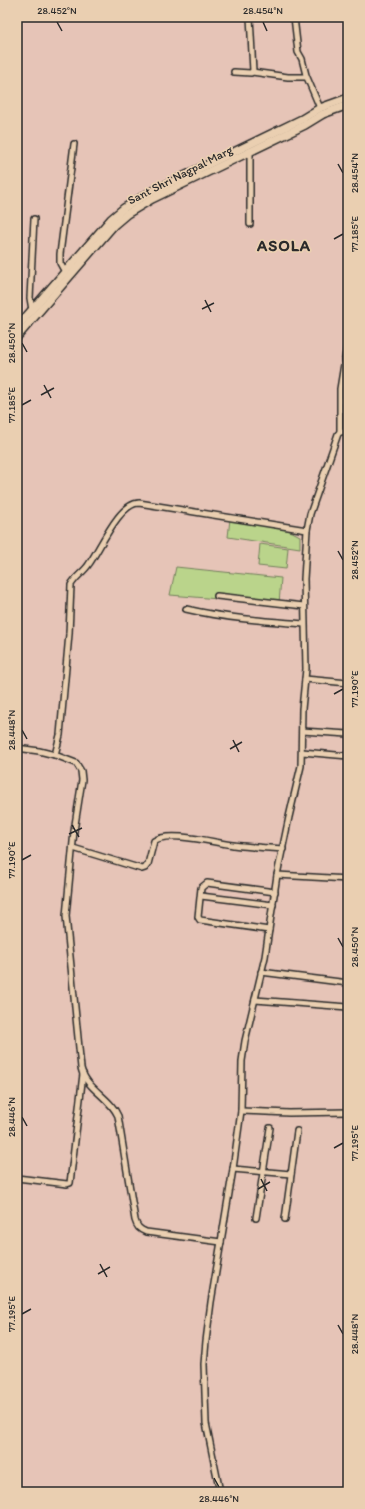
<svg xmlns="http://www.w3.org/2000/svg" width="365" height="1509" font-family="Itim,sans-serif">
	<style>
		.green { fill: #bad48b; stroke: #72805b }
		.lines { fill: none; stroke-linecap: round; stroke-linejoin: round }
		.street-casing { stroke: #2b2b2b; stroke-width: 8 }
		.secondary-casing { stroke: #2b2b2b; stroke-width: 10 }
		.street { stroke: #eacfb1; stroke-width: 5 }
		.secondary { stroke: #eacfb1; stroke-width: 7 }
		.ticks { fill: none; stroke: #2b2b2b; stroke-width: 1.5 }
		.labels { text-anchor: middle; stroke-width: 3.5; stroke-linejoin: round; paint-order: stroke }
		.street-label { font-size: 12px; fill: #2b2b2b; stroke: #eacfb1 }
		.district-label { font-size: 16px; font-weight: bold; letter-spacing: 1px; fill: #2b2b2b; stroke: #eacfb1 }
		.neatline { fill: none; stroke: #2b2b2b; stroke-width: 1.5 }
		.ticks-label { font-size: 10px; text-anchor: middle; fill: #2b2b2b }
	</style>
	<rect width="100%" height="100%" fill="#e6c4b7"/>
	<filter id="ink" filterUnits="userSpaceOnUse"><feTurbulence type="fractalNoise" baseFrequency=".025" numOctaves="2"/><feDisplacementMap in="SourceGraphic" scale="8" xChannelSelector="R" yChannelSelector="G"/><feConvolveMatrix kernelMatrix="1 2 1 2 8 2 1 2 1" color-interpolation-filters="sRGB"/></filter>
	<g filter="url(#ink)">
		<g class="green">
			<path d="M 230,519 C 254,523 280,524 300,536 L 300,548 L 228,537 Z"/>
			<path d="M 260,544 L 288,548 L 286,569 L 258,566 Z"/>
			<path d="M 176,567 L 281,578 L 279,604 L 170,595 Z"/>
		</g>
		<g class="lines">
			<g class="street-casing">
				<g id="street">
					<path d="M 294,17 L 298,52 L 302,59 L 306,75 L 320,108"/>
					<path d="M 234,72 L 251,73 L 253,71 L 250,17"/>
					<path d="M 252,72 L 288,77 L 306,77"/>
					<path d="M 250,151 L 250,224"/>
					<path d="M 65,272 L 60,263 L 60,254 L 74,144"/>
					<path d="M 32,310 L 30,298 L 34,219"/>
					<path d="M 340,432 L 348,431"/>
					<path d="M 307,530 L 310,514 L 338,434 L 340,432 L 340,389 L 348,340"/>
					<path d="M 217,596 L 304,606"/>
					<path d="M 186,609 C 224,618 264,621 304,624"/>
					<path d="M 305,679 L 348,683"/>
					<path d="M 302,731 L 348,734"/>
					<path d="M 17,748 L 39,751 L 55,755 L 76,763 L 81,771 L 82,780 L 74,831 L 66,916 L 81,1068 C 86,1089 110,1097 118,1116 L 135,1220 C 137,1227 139,1229 146,1232 L 221,1242"/>
					<path d="M 302,752 L 348,756"/>
					<path d="M 55,755 L 60,735 L 69,634 L 71,585 C 75,577 84,572 89,564 C 100,549 119,503 139,503 L 307,530 L 304,579 L 306,669 L 302,709 L 301,766 L 289,817 L 277,875 L 265,957 L 245,1041 L 242,1061 L 241,1111 L 233,1169 L 211,1302 L 206,1341 L 204,1364 L 206,1423 L 220,1492"/>
					<path d="M 73,848 L 142,869 L 145,868 L 148,864 L 154,841 C 168,830 216,843 233,845 C 250,847 266,848 283,849"/>
					<path d="M 277,875 L 348,879"/>
					<path d="M 201,896 L 273,905"/>
					<path d="M 269,930 L 200,920 L 198,917 L 201,888 L 207,883 L 275,892"/>
					<path d="M 261,972 L 348,983"/>
					<path d="M 255,1000 L 348,1007"/>
					<path d="M 241,1111 L 289,1113 L 348,1112"/>
					<path d="M 233,1169 L 291,1174"/>
					<path d="M 17,1178 L 67,1184 L 70,1183 L 83,1074"/>
					<path d="M 256,1218 L 270,1128"/>
					<path d="M 285,1219 L 297,1131"/>
				</g>
			</g>
			<g class="secondary-casing">
				<g id="secondary">
					<path d="M 17,327 L 111,219 L 124,208 L 149,193 L 302,119 L 320,108 L 348,98"/>
					<path d="M 17,337 L 114,225 L 127,214 L 152,199 L 305,125 L 323,114 L 348,105"/>
				</g>
			</g>
			<use href="#street" class="street"/>
			<use href="#secondary" class="secondary"/>
		</g>
	</g>
	<path class="ticks" d="M 57,22 L 62,31M 263,22 L 267,31M 338,164 L 343,173M 334,239 L 343,234M 205,300 L 211,312M 202,309 L 214,303M 22,343 L 27,352M 44,385 L 51,398M 41,395 L 54,388M 22,405 L 31,400M 338,551 L 343,560M 334,694 L 343,689M 22,730 L 27,739M 233,740 L 239,752M 230,749 L 242,742M 72,825 L 79,837M 69,834 L 82,828M 22,860 L 31,855M 338,938 L 343,947M 22,1117 L 27,1126M 334,1148 L 343,1143M 261,1179 L 267,1191M 258,1189 L 270,1182M 100,1264 L 107,1277M 98,1274 L 110,1267M 22,1314 L 31,1309M 338,1325 L 343,1334M 214,1478 L 219,1487"/>
	<g class="labels">
		<g class="street-label">
			<text transform="translate(180 175) rotate(-27)" y="4">Sant Shri Nagpal Marg</text>
		</g>
		<g class="district-label">
			<text x="284" y="251">ASOLA</text>
		</g>
	</g>
	<rect width="365" height="1509" fill="none" stroke="#eacfb1" stroke-width="44"/>
	<rect x="22" y="22" width="321" height="1465" class="neatline"/>
	<g class="ticks-label">
		<text x="57" y="14">28.452°N</text>
		<text x="263" y="14">28.454°N</text>
		<text transform="translate(354 173) rotate(-90)" y="4">28.454°N</text>
		<text transform="translate(354 234) rotate(-90)" y="4">77.185°E</text>
		<text transform="translate(11 343) rotate(-90)" y="4">28.450°N</text>
		<text transform="translate(11 405) rotate(-90)" y="4">77.185°E</text>
		<text transform="translate(354 560) rotate(-90)" y="4">28.452°N</text>
		<text transform="translate(354 689) rotate(-90)" y="4">77.190°E</text>
		<text transform="translate(11 730) rotate(-90)" y="4">28.448°N</text>
		<text transform="translate(11 860) rotate(-90)" y="4">77.190°E</text>
		<text transform="translate(354 947) rotate(-90)" y="4">28.450°N</text>
		<text transform="translate(11 1117) rotate(-90)" y="4">28.446°N</text>
		<text transform="translate(354 1143) rotate(-90)" y="4">77.195°E</text>
		<text transform="translate(11 1314) rotate(-90)" y="4">77.195°E</text>
		<text transform="translate(354 1334) rotate(-90)" y="4">28.448°N</text>
		<text x="219" y="1502">28.446°N</text>
	</g>
</svg>
